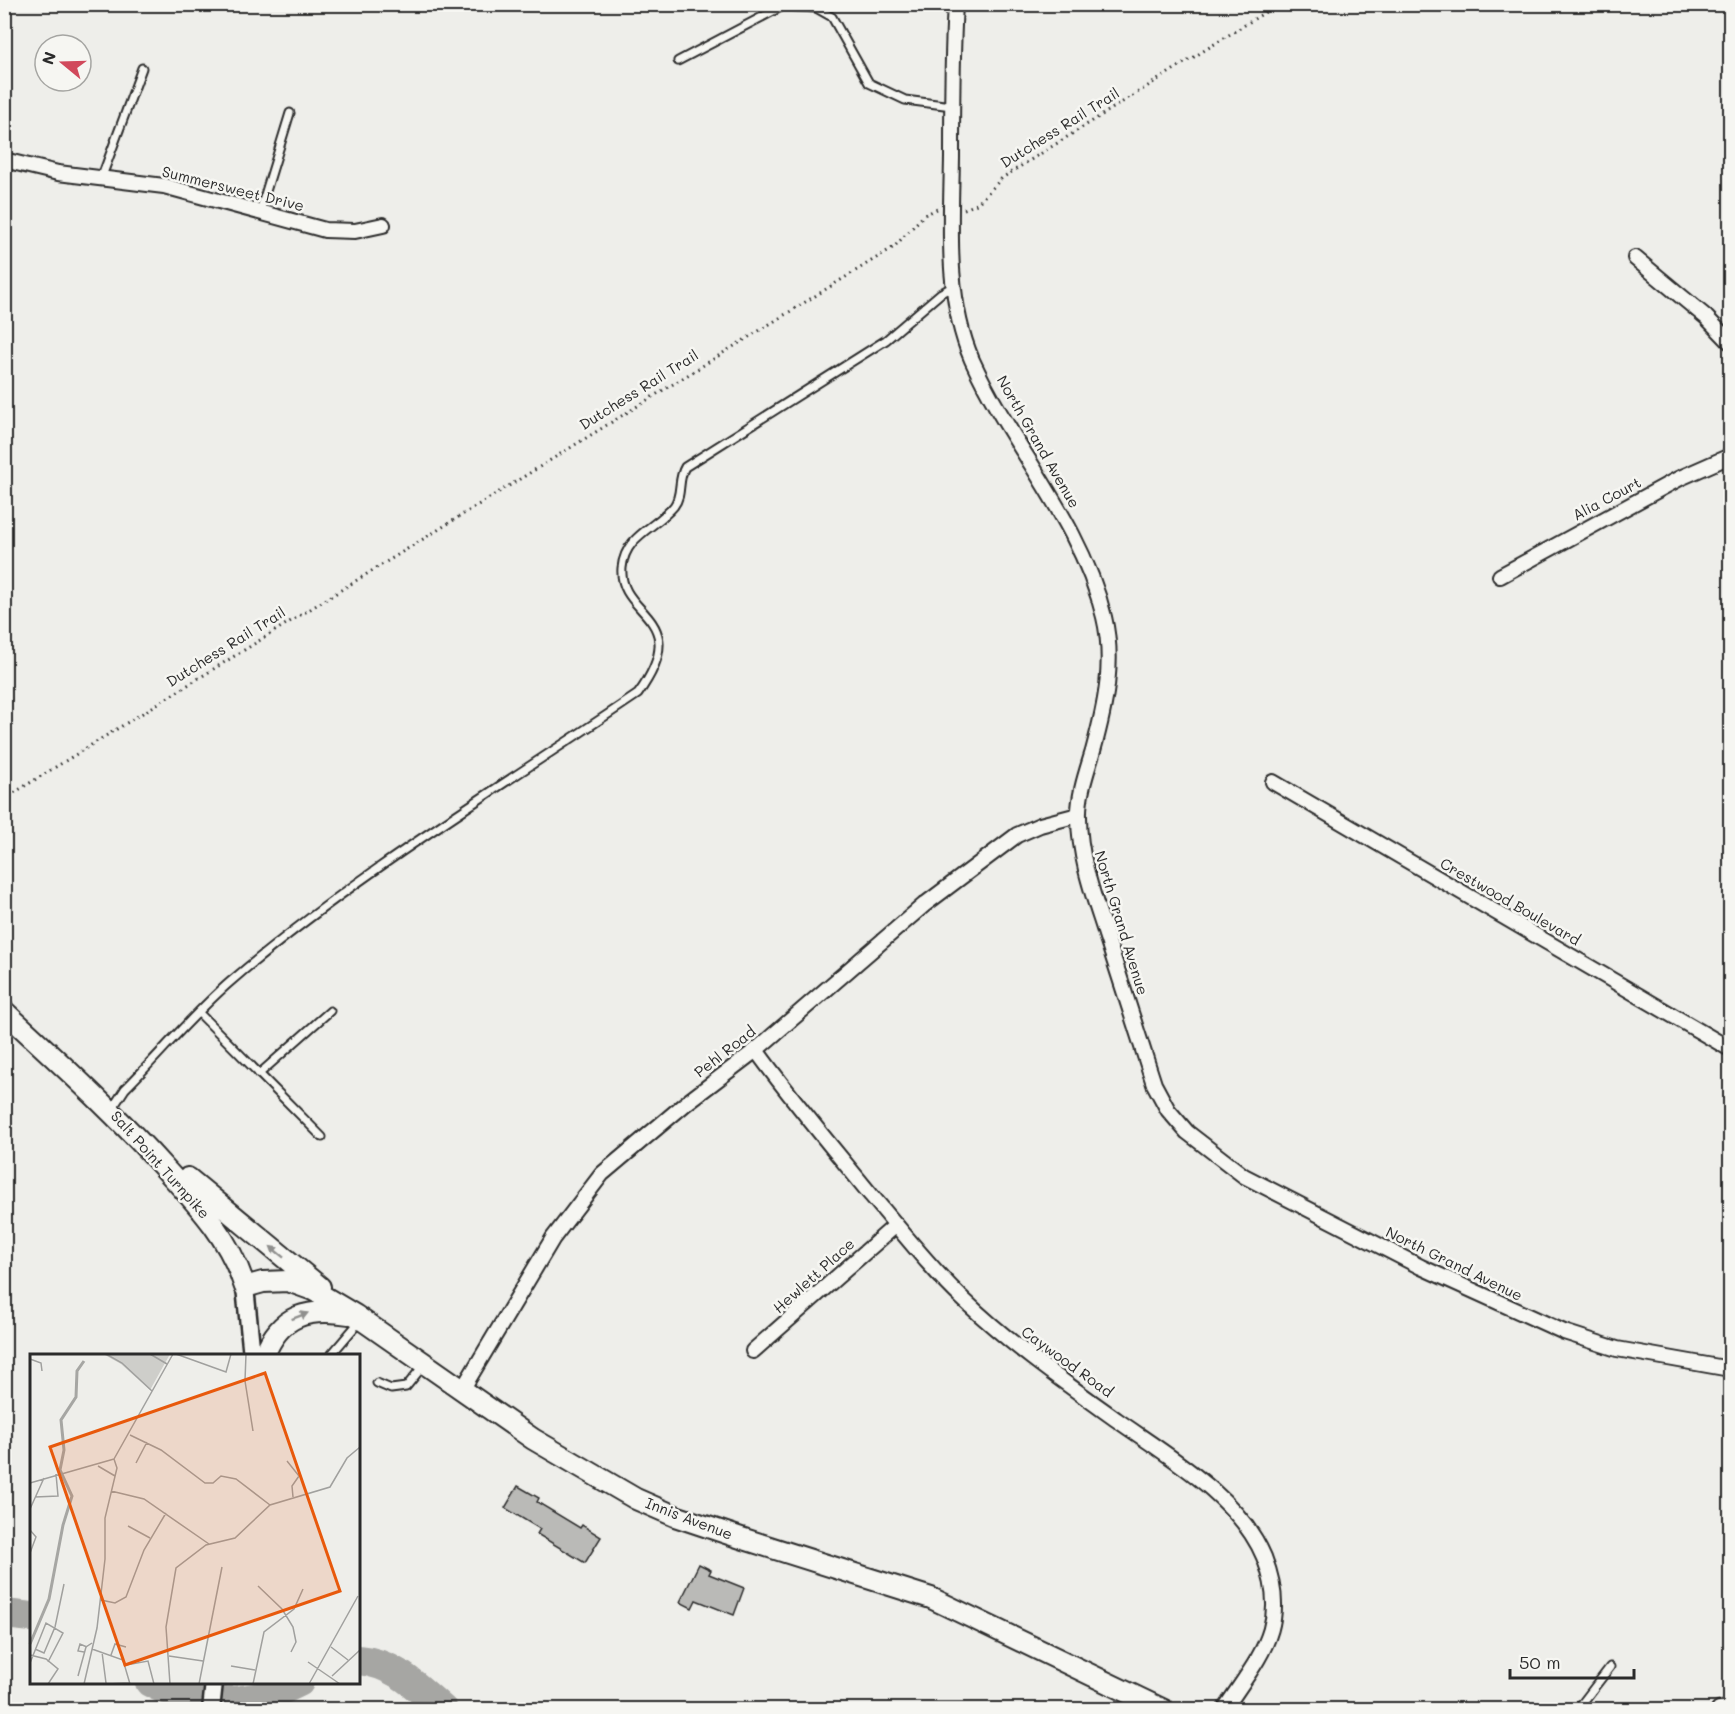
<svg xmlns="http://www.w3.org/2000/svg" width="1735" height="1714" font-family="Mali,sans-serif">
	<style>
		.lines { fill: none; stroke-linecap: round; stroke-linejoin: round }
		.river { stroke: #a6a6a3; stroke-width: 30 }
		.building { fill: #babab7; stroke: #2b2b2b; stroke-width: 1.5 }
		.service-casing { stroke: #2b2b2b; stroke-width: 11 }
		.minor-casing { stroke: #2b2b2b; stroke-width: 18 }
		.tertiary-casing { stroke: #2b2b2b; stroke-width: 21 }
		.secondary-casing { stroke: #2b2b2b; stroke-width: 24 }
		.path { stroke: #2b2b2b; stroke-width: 3; stroke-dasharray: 1.5 4.5; stroke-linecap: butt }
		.service { stroke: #f6f6f2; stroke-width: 7 }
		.minor { stroke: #f6f6f2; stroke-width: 14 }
		.tertiary { stroke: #f6f6f2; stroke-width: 16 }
		.secondary { stroke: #f6f6f2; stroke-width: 20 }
		.oneway { fill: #90908e }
		.labels { text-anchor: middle; stroke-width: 5; stroke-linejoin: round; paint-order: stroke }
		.street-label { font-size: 15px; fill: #2b2b2b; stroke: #f6f6f2 }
		.inset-river { fill: none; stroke: #a6a6a3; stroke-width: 3 }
		.inset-road { fill: none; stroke: #a0a09e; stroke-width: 1.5 }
		.view { fill: #e8590c; fill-opacity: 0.15; stroke: #e8590c; stroke-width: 3 }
		.inset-edge { fill: none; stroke: #2b2b2b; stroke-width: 3 }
	</style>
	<rect width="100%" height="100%" fill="#eeeeea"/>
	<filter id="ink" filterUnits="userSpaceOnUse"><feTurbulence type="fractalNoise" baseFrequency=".0167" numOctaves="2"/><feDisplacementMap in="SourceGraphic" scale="12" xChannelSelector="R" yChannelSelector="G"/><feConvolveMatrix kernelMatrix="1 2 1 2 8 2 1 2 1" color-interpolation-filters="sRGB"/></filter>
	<g filter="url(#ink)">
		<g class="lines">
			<g class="river">
				<path d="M 4,1614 L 32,1617"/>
				<path d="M 358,1660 C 395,1663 417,1687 443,1710"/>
				<path d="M 150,1682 C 197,1708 252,1707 299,1682"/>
			</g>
		</g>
		<g class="building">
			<path d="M 518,1486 L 539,1498 L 537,1502 L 580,1528 L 582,1525 L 601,1537 L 585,1563 L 537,1534 L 540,1529 L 505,1508 Z"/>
			<path d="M 699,1564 L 711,1570 L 709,1574 L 744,1588 L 734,1615 L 696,1600 L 692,1608 L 680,1602 Z"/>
		</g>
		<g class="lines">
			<g class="service-casing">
				<g id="service">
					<path d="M 678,61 L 783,6 L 816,8 L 832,17 L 869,83 L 905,100 L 952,106"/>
					<path d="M 101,179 L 142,68"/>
					<path d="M 260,211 L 290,113"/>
					<path d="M 199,1013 L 322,1137"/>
					<path d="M 259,1074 L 330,1011"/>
					<path d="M 112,1109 L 125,1089 C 160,1054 193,1014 230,982 C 356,874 501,787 638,694 C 695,615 618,617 622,568 C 625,535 656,528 674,506 C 683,494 677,480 685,467 L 886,340 L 941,293 L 954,286"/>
					<path d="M 330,1356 L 360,1321"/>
					<path d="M 377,1383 L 391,1389 L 406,1387 L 423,1366"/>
					<path d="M 1577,1710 L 1610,1667"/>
				</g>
			</g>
			<g class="minor-casing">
				<g id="minor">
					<path d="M 955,4 C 952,55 952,107 952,158 C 951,223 945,298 972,360 C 1012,448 1081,521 1104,617 C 1115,662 1105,707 1093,751 C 1087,771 1078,796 1079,817 C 1079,859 1095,900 1107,938 C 1123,987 1139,1036 1154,1084 L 1168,1110 L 1187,1132 L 1244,1176 L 1421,1267 L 1564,1332 L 1617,1349 L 1730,1369"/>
					<path d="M 4,160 L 58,173 L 164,186 L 325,230 L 355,231 L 383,225"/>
					<path d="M 1635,258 L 1706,317 L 1730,342"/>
					<path d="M 1500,576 L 1680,478 L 1730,456"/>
					<path d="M 1273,782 L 1730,1049"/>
					<path d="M 756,1050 C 792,1100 832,1147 871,1195 C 901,1230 930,1268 964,1300 C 1011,1345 1064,1382 1117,1420 C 1168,1456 1239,1497 1264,1557 C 1291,1626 1260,1655 1224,1710"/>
					<path d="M 753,1351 L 896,1225"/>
					<path d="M 462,1390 L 553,1238 L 602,1174 L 685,1104 L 756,1050 L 924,905 L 1017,835 L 1040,825 L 1078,815"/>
					<path d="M 1719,1710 L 1730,1707"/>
				</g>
			</g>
			<g class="tertiary-casing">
				<g id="tertiary">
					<path d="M 245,1287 L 252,1356"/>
					<path d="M 211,1710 L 214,1682"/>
				</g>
			</g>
			<g class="secondary-casing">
				<g id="secondary">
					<path d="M 4,1011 C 60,1063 116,1114 167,1171 C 200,1207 230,1239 245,1287 L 263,1282 L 288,1281 L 313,1290 L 355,1315 L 533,1439 L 636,1499 L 675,1516 L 741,1538 L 931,1598 L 1164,1710"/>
					<path d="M 188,1178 L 320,1287"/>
					<path d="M 264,1356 C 280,1314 308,1308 349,1314"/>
				</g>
			</g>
			<g class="path">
				<path d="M 964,209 L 977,204 L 1002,178 L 1278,4"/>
				<path d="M 4,799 L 894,247 L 924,215 L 937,209"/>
			</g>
			<use href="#service" class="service"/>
			<use href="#minor" class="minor"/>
			<use href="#tertiary" class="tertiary"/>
			<use href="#secondary" class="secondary"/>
		</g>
		<defs><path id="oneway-solid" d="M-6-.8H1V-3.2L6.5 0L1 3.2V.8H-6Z" transform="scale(1.5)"/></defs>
		<g class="oneway">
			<use href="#oneway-solid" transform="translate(277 1252) rotate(-141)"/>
			<use href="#oneway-solid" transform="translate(300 1316) rotate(-21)"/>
		</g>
	</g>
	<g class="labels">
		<g class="street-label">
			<text transform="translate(1060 128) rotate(-32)" y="5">Dutchess Rail Trail</text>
			<text transform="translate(233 189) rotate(14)" y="5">Summersweet Drive</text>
			<text transform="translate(639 390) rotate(-32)" y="5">Dutchess Rail Trail</text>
			<text transform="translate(1038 442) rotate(60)" y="5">North Grand Avenue</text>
			<text transform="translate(1607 499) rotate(-28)" y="5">Alia Court</text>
			<text transform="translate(226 647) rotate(-32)" y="5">Dutchess Rail Trail</text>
			<text transform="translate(1510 902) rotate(30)" y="5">Crestwood Boulevard</text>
			<text transform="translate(1121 923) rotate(73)" y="5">North Grand Avenue</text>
			<text transform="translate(725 1052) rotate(-38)" y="5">Pehl Road</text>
			<text transform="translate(160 1165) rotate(48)" y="5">Salt Point Turnpike</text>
			<text transform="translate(1454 1264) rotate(26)" y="5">North Grand Avenue</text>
			<text transform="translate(814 1276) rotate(-42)" y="5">Hewlett Place</text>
			<text transform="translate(1067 1362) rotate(36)" y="5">Caywood Road</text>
			<text transform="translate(689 1519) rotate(21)" y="5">Innis Avenue</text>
		</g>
	</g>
	<g transform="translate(30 1354)">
		<rect width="330" height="330" fill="#eeeeea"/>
		<path d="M 73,0 L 140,0 L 120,36 L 91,10 Z" fill="#cececa"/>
		<path class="inset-river" d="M 0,290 L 19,245 L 33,171 L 42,142 L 30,116 L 34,96 L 31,66 L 46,43 L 47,17 L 54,7"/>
		<path class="inset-road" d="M 76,0 L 92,9 L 122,37M 120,0 L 137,10M 146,0 L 196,18 L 201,0M 216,0 L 215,27 L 223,77M 0,5 L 11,9 L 12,17M 100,81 L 131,96 L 175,129 L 183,129 L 191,122 L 206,125 L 240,151M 257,107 L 269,122 L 262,132 L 263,143M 106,109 L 117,88M 68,112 L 85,122M 0,129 L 84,105M 81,137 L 114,145 L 179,190M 5,143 L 28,142 L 26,120M 0,155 L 14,124M 98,172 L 120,184M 0,176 L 6,183 L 0,199M 228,232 L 252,255 L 263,273 L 266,288 L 261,298M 71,246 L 85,249 L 96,243 L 114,196 L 136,159M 301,293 L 318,306M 5,295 L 14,299 L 25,273 L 34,230M 62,295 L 93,306 L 100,330M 54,298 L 48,297 L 50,290 L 57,293M 72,298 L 76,329M 0,301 L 16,305 L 28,315 L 18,330M 81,301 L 85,290 L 96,293M 139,302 L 173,307M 278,308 L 310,330M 0,309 L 16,269 L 33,279 L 18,308M 96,311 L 118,307 L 124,330M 201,312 L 225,316M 48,322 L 56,293 L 62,289M 302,322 L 330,296M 54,330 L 67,274 L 75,205 L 75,164 L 87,114 L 84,105 L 143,0M 76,330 L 100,329M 140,330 L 136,273 L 146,214 L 176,191 L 205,184 L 240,151 L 300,133 L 317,104 L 330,93M 169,330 L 192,213M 223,330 L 234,278 L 264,255 L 273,235M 279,330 L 328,242"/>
		<path class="view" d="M 235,19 L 310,237 L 95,311 L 20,93 Z"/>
		<rect width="330" height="330" class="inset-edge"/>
	</g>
	<rect width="1735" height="1714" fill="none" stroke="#f6f6f2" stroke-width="24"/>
	<rect x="12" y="12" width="1711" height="1690" fill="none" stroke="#2b2b2b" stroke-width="2" filter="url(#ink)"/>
	<g transform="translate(63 63) rotate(289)"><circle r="28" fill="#f6f6f2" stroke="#a5a5a2" stroke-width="1.5"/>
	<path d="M0-4.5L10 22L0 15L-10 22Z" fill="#d1495b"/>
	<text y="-9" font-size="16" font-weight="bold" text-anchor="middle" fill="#2b2b2b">N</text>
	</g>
	<path d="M1510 1669v9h124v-9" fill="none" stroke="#2b2b2b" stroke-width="3"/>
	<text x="1519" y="1669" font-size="18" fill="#2b2b2b" stroke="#f6f6f2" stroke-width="4.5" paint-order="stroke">50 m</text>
</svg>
